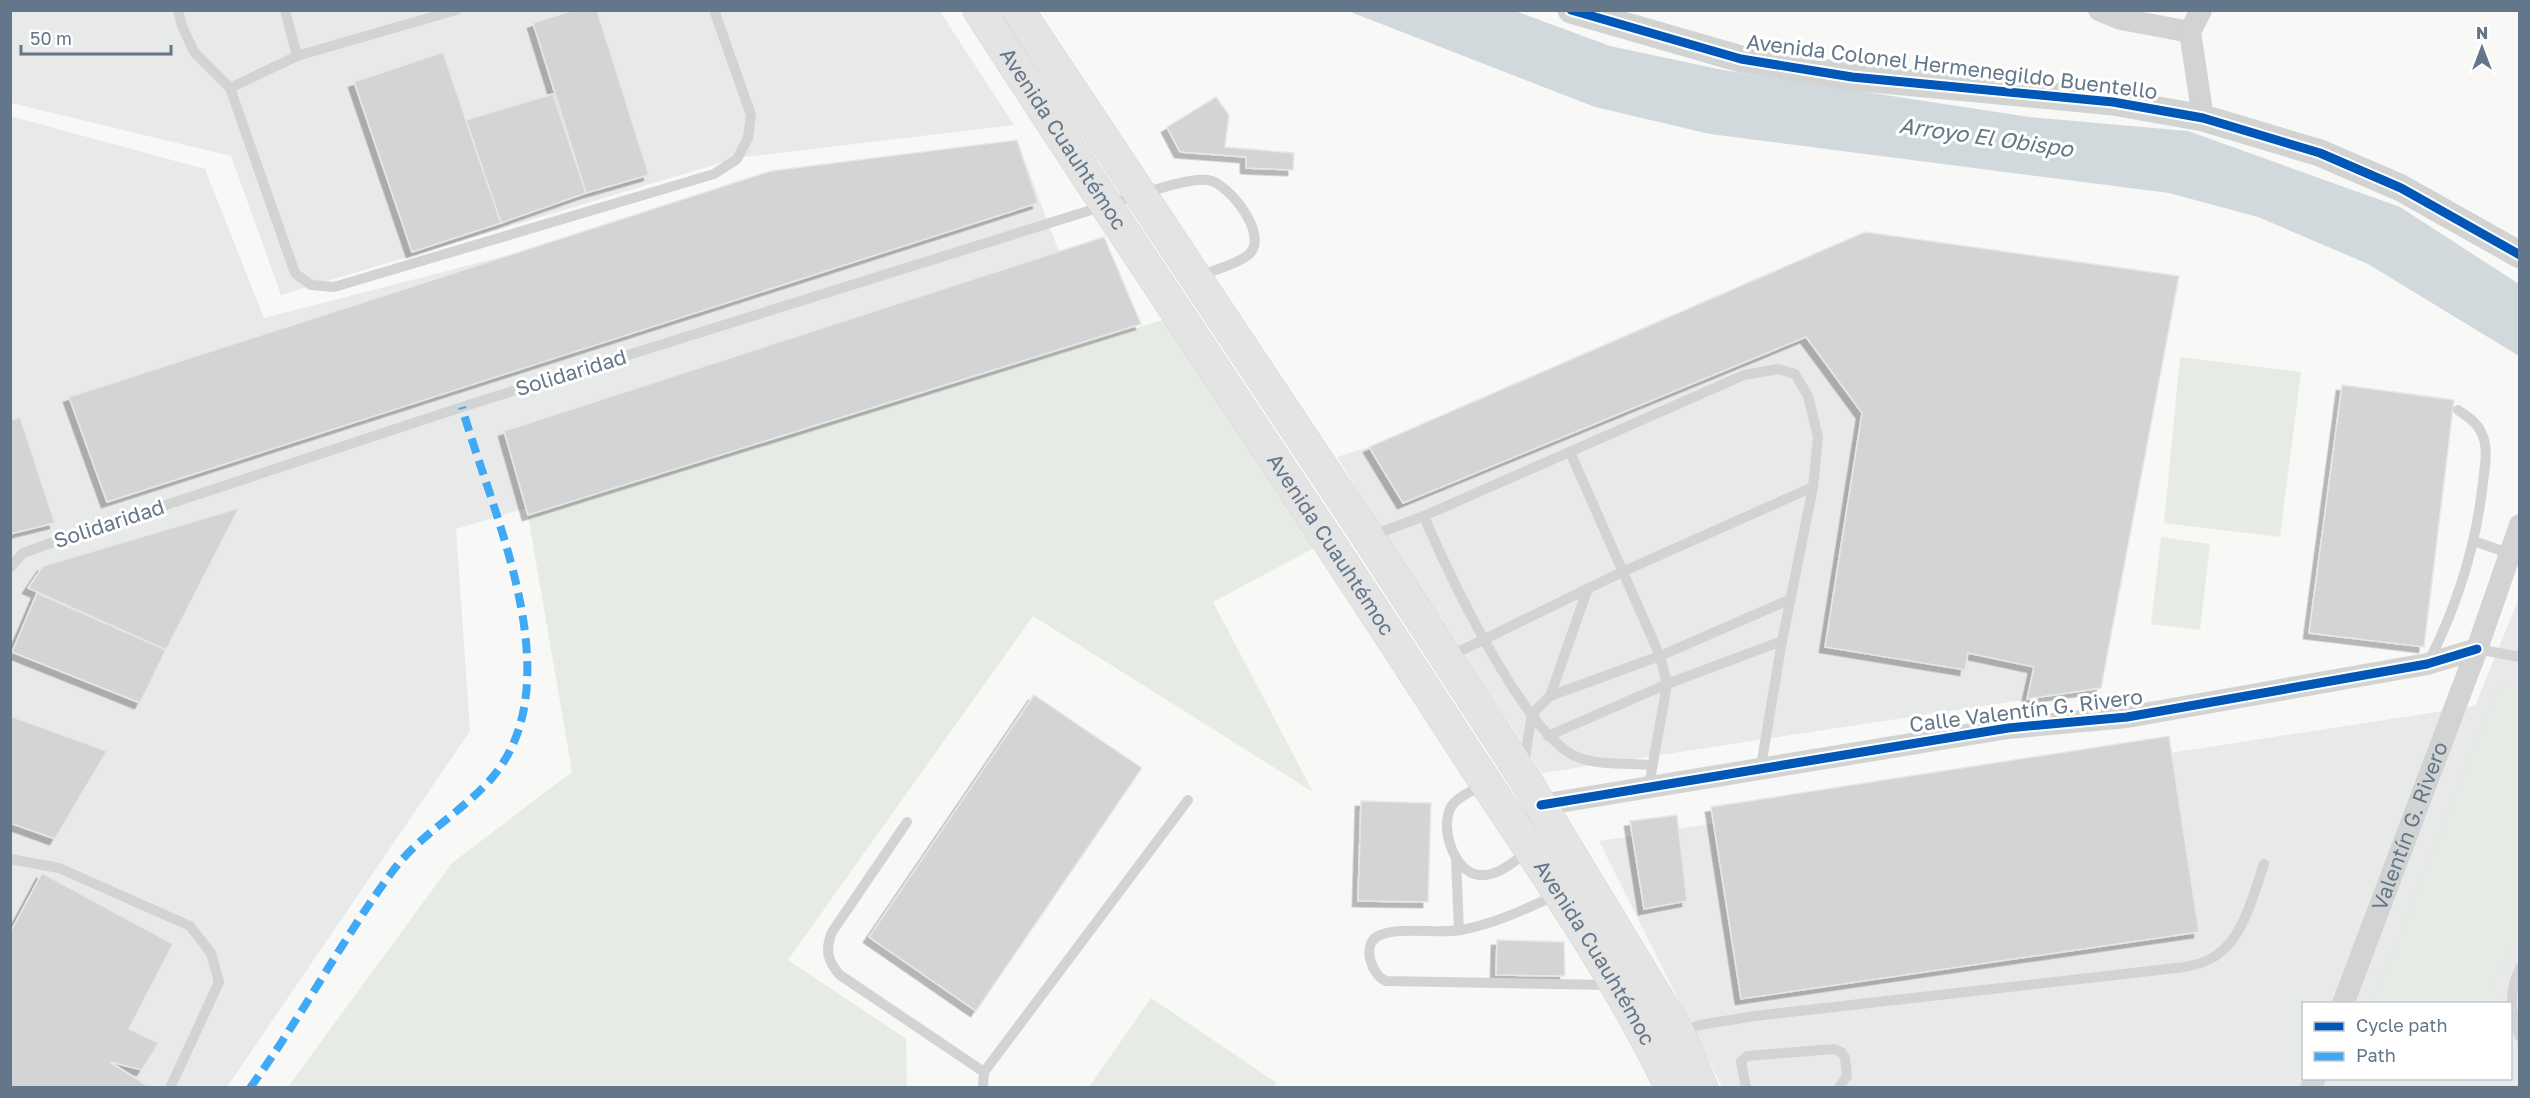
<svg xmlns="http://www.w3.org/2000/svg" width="2530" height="1098" font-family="'Golos Text',sans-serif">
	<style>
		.built { fill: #e8e9e9; fill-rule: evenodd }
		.green { fill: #e7ebe5 }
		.water { fill: #d2d9dd }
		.building { fill: #d3d4d5; stroke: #e7e7e6; stroke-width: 1.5; filter: url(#shadow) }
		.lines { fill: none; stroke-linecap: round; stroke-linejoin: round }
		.secondary-casing { stroke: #d3d5d6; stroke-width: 33 }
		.service { stroke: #d2d3d3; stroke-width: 10 }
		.minor { stroke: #d2d3d3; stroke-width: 22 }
		.tertiary { stroke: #d2d3d3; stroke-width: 27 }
		.secondary { stroke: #e4e4e4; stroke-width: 32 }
		.quiet { stroke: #3fa9f5; stroke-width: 8; stroke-dasharray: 15 8; stroke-linecap: butt }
		.cycleway-casing { stroke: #fff; stroke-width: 13 }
		.cycleway { stroke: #0057b8; stroke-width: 9 }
		.labels { text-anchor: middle; stroke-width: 6; stroke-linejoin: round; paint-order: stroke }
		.street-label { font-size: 21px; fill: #64778a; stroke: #fff }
		.water-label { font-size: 22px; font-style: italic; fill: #607985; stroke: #fff }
	</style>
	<defs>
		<filter id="shadow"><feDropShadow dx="-5.5" dy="5.5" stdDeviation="0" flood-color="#0004"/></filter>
	</defs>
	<rect width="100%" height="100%" fill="#f8f8f7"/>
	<g class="built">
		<path d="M 939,10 L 1014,125 L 737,158 L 281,295 L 231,156 L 11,103 L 11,11 Z"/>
		<path d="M 10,116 L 205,169 L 264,318 L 755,192 L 1017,140 L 1092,339 L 456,529 L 470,731 L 227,1087 L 11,1087 Z"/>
		<path d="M 1865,232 L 2179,276 L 2101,688 L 1542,773 L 1371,513 L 1337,457 L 1369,447 Z"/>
		<path d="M 2519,598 L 2519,1087 L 1722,1087 L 1599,841 L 2475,706 ZM 2304,1004 L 2510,1004 L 2510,1078 L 2304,1078 Z"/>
	</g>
	<g class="green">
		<path d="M 1166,319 L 1318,546 L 1213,602 L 1313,792 L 1033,616 L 788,960 L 906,1039 L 907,1087 L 287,1088 L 452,863 L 572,772 L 528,515 Z"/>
		<path d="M 2180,357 L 2301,372 L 2280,537 L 2164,523 Z"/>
		<path d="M 2161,537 L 2210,544 L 2200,630 L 2151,624 Z"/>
		<path d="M 2519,686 L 2519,936 L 2492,982 L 2499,1003 L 2373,1003 L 2498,688 Z"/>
		<path d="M 1151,998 L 1277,1083 L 1274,1087 L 1089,1087 Z"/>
		<path d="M 2344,1078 L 2463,1078 L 2463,1079 L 2459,1087 L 2340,1087 Z"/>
	</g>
	<path class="water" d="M 1348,11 L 1515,11 L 1610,46 L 1723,70 L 2029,117 L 2188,131 L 2400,207 L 2519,284 L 2519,356 L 2368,264 L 2258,217 L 2169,193 L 1710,134 L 1595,107 Z"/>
	<g class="building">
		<path d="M 574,10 L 597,10 L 649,175 L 586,193 L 533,23 Z"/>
		<path d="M 443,52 L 501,223 L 412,252 L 354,82 Z"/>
		<path d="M 553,94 L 586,193 L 501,223 L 466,120 Z"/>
		<path d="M 1216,97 L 1229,115 L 1225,147 L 1294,153 L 1293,170 L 1246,168 L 1246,157 L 1180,152 L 1167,127 Z"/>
		<path d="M 1017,140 L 1038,203 L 107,502 L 69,397 L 771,171 Z"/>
		<path d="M 1865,232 L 2179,276 L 2101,688 L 2027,699 L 2034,667 L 1968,653 L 1965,670 L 1825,647 L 1862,413 L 1806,337 L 1403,503 L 1369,447 Z"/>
		<path d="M 1104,237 L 1141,324 L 528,515 L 504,431 Z"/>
		<path d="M 2342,385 L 2454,400 L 2424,647 L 2309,633 Z"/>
		<path d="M 20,417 L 55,523 L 10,534 L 10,421 Z"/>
		<path d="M 239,508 L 166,650 L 28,588 L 43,566 Z"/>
		<path d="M 37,593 L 166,650 L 140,703 L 12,652 Z"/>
		<path d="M 1034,695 L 1142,768 L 976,1011 L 869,937 Z"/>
		<path d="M 10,716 L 107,751 L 55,839 L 10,823 Z"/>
		<path d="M 2169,736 L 2199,932 L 1741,999 L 1711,807 Z"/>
		<path d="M 1361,801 L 1431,803 L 1428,902 L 1358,901 Z"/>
		<path d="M 1677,815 L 1687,901 L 1644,909 L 1630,821 Z"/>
		<path d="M 42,873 L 173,944 L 129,1029 L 159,1043 L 142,1070 L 110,1062 L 151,1088 L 10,1088 L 10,933 Z"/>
		<path d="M 1497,940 L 1564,942 L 1565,976 L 1496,975 Z"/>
	</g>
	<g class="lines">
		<g class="secondary-casing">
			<g id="secondary">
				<path id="s2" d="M 979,10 C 1136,254 1299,493 1456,737 C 1530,852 1612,963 1671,1088"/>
				<path d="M 1018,10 L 1368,537 L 1523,776 L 1679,1034 L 1702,1088"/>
			</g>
		</g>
		<g class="service">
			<path d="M 178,10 L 182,26 L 194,52 L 230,88 L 295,273 L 311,285 L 334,287 L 714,174 L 737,159 L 748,138 L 751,115 L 714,10"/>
			<path d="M 285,10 L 297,56"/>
			<path d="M 230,88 L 297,56 L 456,10"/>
			<path d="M 1570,452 L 1660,656 L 1667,684 L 1649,786"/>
			<path d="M 1424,516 C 1446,570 1524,733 1575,756 C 1597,766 1628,763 1652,765"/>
			<path d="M 1371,536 L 1424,516 L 1744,375 L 1779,369 L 1795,374 L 1808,396 L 1818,437 L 1813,487 L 1782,641 L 1761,766"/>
			<path d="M 2474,541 L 2508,553"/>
			<path d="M 10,568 L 23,553 L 51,543 L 462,407 L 1104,206 C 1130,199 1184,177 1208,180 C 1229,183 1271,237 1248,255 C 1236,265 1213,270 1197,277"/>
			<path d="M 2477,649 L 2520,657"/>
			<path d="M 1450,656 L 1622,572 L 1813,487"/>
			<path d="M 2429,661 C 2458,604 2476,547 2483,482 C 2485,465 2489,447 2481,432 C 2477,422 2466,416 2458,410"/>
			<path d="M 1550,696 L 1588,588"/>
			<path d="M 1548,736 L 1667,684 L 1782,641"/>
			<path d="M 1524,764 L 1532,714 L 1550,696 L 1660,656 L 1791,599"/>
			<path d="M 1483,785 C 1474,790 1462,795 1455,802 C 1436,820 1453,873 1479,875 C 1498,877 1514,861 1529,851"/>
			<path d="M 907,822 L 832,932 C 825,949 827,961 840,975 L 984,1072"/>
			<path d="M 10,859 L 59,868 L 190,926 L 211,953 L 219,982 L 170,1088"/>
			<path d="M 1456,860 L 1459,930"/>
			<path d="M 1556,895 C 1526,909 1494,924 1461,930 C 1438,934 1398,926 1378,936 C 1361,945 1372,976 1386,981 L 1610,985"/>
			<path d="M 2520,968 C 2509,991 2509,1013 2520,1037"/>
			<path d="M 1681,1033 L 1699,1025 L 1755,1016 L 2185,967 C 2193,965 2201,964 2208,960 C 2242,945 2253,896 2264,864"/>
			<path d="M 983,1088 L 984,1072 L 1188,800"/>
			<path d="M 1746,1088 L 1741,1061 L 1747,1056 L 1834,1049 L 1841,1052 L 1845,1058 L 1847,1076 L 1839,1088"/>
		</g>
		<g class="minor">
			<path d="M 2099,10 L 2121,19 L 2190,32"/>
			<path d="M 2201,10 L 2190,32 L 2203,118"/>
			<path d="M 1541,805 L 2008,728 L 2127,717 L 2427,664 L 2477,649"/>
			<path id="s1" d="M 2343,1004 L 2477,649 L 2520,525"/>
			<path d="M 2311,1088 L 2315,1078"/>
		</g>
		<path class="tertiary" d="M 1571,10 L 1741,59 L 1852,77 L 2113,102 L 2203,118 L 2320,153 L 2401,188 L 2520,255"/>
		<use href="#secondary" class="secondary"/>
		<path class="quiet" d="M 250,1088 C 301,1018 341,941 392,872 C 420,834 461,813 491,779 C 575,682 491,512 462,407"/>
		<g class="cycleway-casing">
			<g id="cycleway">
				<path d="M 1571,10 L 1741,59 L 1852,77 L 2113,102 L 2203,118 L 2320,153 L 2401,188 L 2520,255"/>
				<path d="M 1541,805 L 2008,728 L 2127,717 L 2427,664 L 2477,649"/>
			</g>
		</g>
		<use href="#cycleway" class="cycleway"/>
	</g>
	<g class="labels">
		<g class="street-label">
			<text transform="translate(1952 67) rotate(7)" y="7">Avenida Colonel Hermenegildo Buentello</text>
			<text dy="7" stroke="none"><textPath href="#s2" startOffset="154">Avenida Cuauhtémoc</textPath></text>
			<text transform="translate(571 373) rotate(-17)" y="7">Solidaridad</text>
			<text transform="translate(109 524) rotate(-18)" y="7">Solidaridad</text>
			<text dy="7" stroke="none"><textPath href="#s2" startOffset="640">Avenida Cuauhtémoc</textPath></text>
			<text transform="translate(2026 711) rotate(-7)" y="7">Calle Valentín G. Rivero</text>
			<text dy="7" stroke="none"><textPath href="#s1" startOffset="190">Valentín G. Rivero</textPath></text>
			<text dy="7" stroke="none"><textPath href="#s2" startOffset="1126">Avenida Cuauhtémoc</textPath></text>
		</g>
		<g class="water-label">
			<text transform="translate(1986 137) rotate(8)" y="8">Arroyo El Obispo</text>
		</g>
	</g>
	<rect width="2530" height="1098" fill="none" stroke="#64778a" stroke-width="24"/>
	<rect x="2302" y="1002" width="210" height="78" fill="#ffffff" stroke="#c1c9d0" stroke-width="1.5"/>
	<rect x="2314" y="1022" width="30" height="9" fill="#0057b8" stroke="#c1c9d0" stroke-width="1.5"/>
	<text x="2356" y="1032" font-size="18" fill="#64778a">Cycle path</text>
	<rect x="2314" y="1052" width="30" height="9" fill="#3fa9f5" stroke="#c1c9d0" stroke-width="1.5"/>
	<text x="2356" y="1062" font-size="18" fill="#64778a">Path</text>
	<g transform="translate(2482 48)" stroke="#ffffff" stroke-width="4.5" paint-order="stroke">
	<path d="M0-4.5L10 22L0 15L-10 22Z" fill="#64778a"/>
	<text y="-9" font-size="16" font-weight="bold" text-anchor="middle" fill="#64778a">N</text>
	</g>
	<path d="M21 45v9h150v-9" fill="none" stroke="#64778a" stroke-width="3"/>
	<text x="30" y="45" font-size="18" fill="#64778a" stroke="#ffffff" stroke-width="4.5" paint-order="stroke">50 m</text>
</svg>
